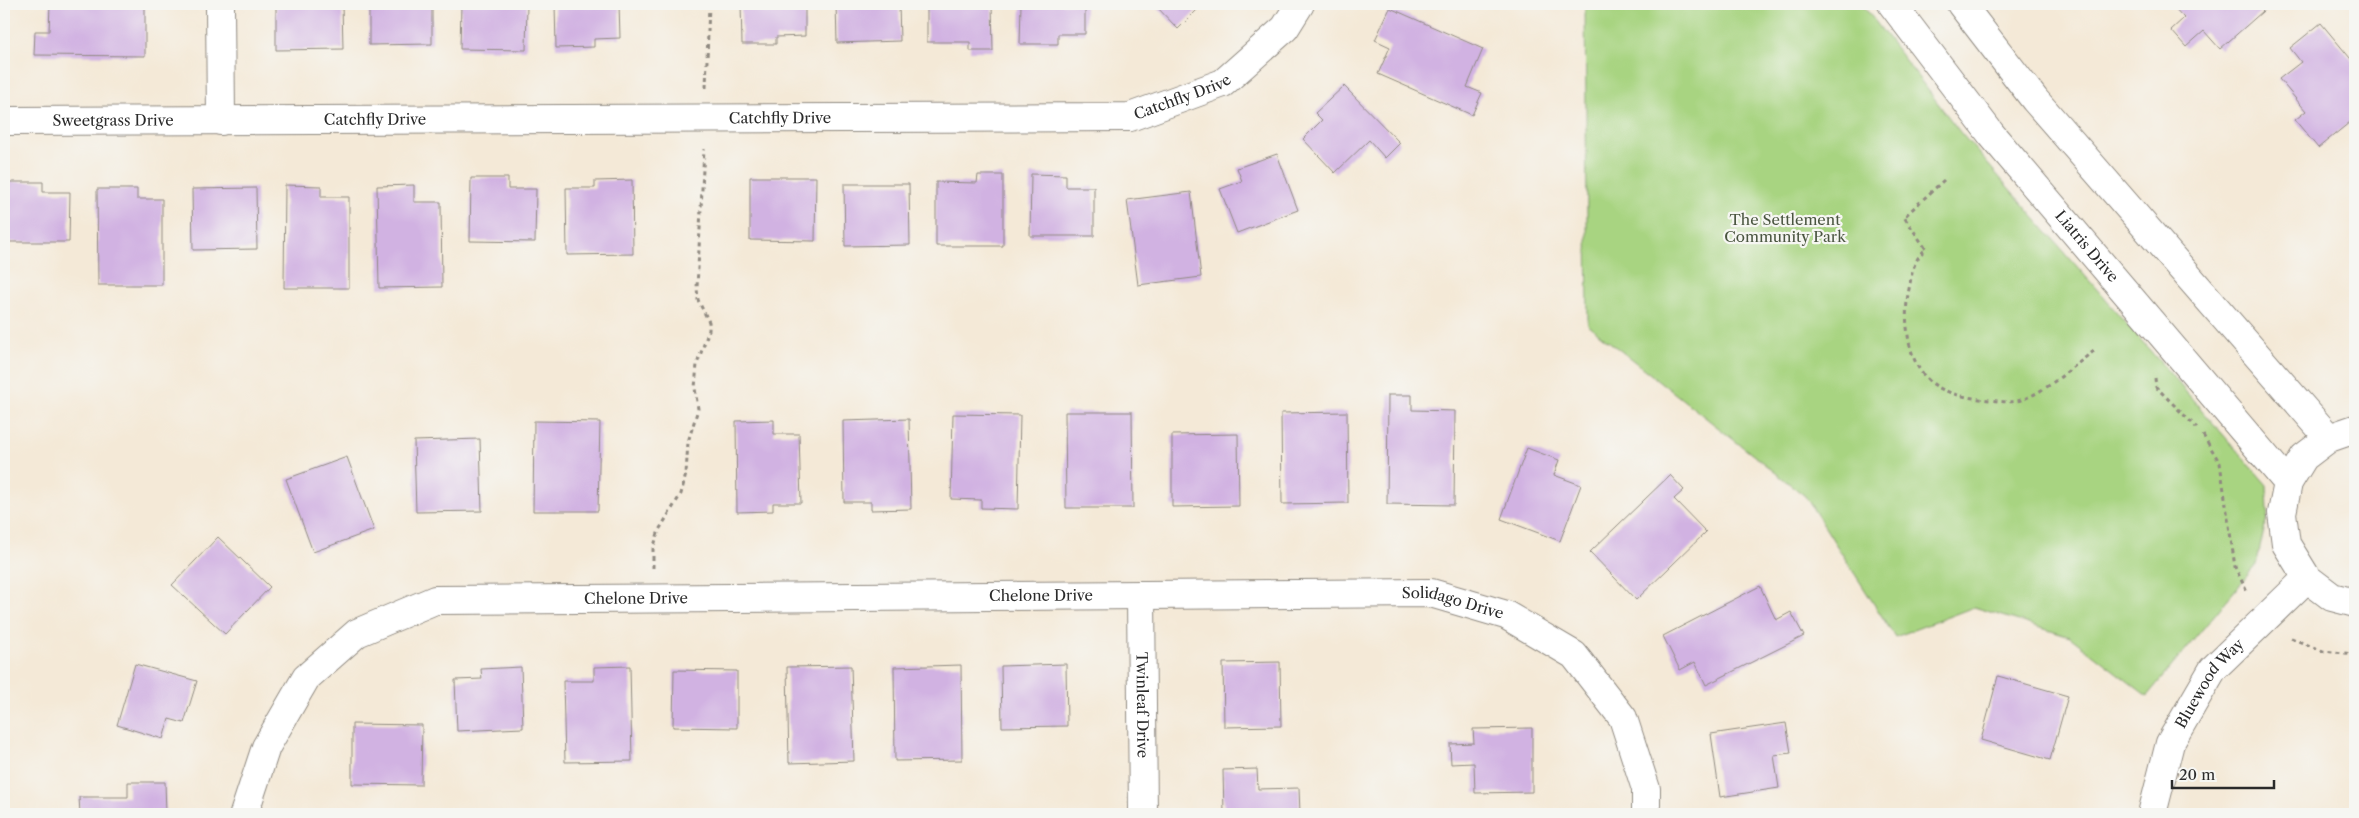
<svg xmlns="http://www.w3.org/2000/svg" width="2359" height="818" font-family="'Libre Caslon Text',serif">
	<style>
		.green { fill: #a8d481; stroke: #6a8056 }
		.building { fill: #d1b2e2 }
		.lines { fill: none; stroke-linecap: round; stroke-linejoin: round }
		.minor-casing { stroke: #908a81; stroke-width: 30 }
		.path { stroke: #908a81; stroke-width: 3; stroke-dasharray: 4 4; stroke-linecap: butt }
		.minor { stroke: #fff; stroke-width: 28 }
		.labels { text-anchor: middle; stroke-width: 4.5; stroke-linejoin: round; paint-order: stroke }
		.street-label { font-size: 15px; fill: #2b2b2b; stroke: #f6f6f2 }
		.park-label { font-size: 15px; fill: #4a5540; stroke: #f6f6f2 }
	</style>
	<rect width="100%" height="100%" fill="#f6f6f2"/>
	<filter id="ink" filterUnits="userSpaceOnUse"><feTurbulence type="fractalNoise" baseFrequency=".02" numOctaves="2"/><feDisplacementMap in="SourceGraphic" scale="10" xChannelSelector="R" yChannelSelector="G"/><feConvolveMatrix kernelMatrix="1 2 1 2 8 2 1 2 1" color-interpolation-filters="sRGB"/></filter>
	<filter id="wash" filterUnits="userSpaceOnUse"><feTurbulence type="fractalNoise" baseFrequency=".0096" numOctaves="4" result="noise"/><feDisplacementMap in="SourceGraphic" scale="20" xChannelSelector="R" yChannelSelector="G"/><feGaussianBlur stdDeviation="1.12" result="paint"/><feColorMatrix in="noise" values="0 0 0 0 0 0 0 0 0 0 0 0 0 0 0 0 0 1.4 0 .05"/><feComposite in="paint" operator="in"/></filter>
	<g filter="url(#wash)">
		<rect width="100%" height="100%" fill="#f4e9d7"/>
		<path class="green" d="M 1585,4 L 1862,4 L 1960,132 L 2267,485 L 2268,513 L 2256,565 L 2147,696 L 2070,637 L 1974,607 L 1895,637 L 1805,496 L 1588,325 Z"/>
		<g id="blocks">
			<g class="building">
				<path d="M 50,4 L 145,4 L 145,56 L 34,55 L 35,31 L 49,31 Z"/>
				<path d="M 276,4 L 342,4 L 343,49 L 276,50 Z"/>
				<path d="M 369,4 L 432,4 L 432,44 L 369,45 Z"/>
				<path d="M 461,4 L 527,4 L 526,50 L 460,49 Z"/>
				<path d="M 555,4 L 619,4 L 620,38 L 594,39 L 594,47 L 556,48 Z"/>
				<path d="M 741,4 L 805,4 L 805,36 L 776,37 L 776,44 L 742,44 Z"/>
				<path d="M 836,4 L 899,4 L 900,41 L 837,43 Z"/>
				<path d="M 927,4 L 992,4 L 993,51 L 970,51 L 970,42 L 927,42 Z"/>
				<path d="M 1021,4 L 1085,4 L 1085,34 L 1058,34 L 1058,44 L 1020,44 Z"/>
				<path d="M 1154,4 L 1203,4 L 1178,29 Z"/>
				<path d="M 2171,4 L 2271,4 L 2220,49 L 2204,31 L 2186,47 L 2171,30 L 2184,18 Z"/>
				<path d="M 1390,8 L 1483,49 L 1467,87 L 1482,93 L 1472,115 L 1378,74 L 1390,47 L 1375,40 Z"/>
				<path d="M 2321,23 L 2355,64 L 2355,118 L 2318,148 L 2295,120 L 2306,111 L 2279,79 L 2301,62 L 2290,48 Z"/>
				<path d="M 1344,86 L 1400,143 L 1385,158 L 1369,140 L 1335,173 L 1303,139 L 1322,120 L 1315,113 Z"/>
				<path d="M 1277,154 L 1298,210 L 1237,233 L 1220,189 L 1242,181 L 1237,168 Z"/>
				<path d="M 1031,174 L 1066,175 L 1066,187 L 1094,187 L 1094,236 L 1030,236 Z"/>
				<path d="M 978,175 L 1003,175 L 1003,246 L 936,246 L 936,182 L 977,183 Z"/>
				<path d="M 750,177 L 816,177 L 815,241 L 750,240 Z"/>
				<path d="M 471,178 L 508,178 L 508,189 L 536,189 L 535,242 L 470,241 Z"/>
				<path d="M 632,180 L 633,254 L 567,255 L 566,188 L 595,188 L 595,181 Z"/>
				<path d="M 5,182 L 43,182 L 43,192 L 70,192 L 69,242 L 5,242 Z"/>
				<path d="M 844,184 L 909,184 L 910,245 L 845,246 Z"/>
				<path d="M 285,185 L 321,186 L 321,197 L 349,197 L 349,288 L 284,288 Z"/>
				<path d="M 414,185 L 414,202 L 441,202 L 442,287 L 379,288 L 377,186 Z"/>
				<path d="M 256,188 L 257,249 L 193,250 L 192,189 Z"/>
				<path d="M 97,189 L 137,189 L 137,199 L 162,199 L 162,285 L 98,285 Z"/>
				<path d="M 1191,192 L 1201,277 L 1138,285 L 1127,200 Z"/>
				<path d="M 1388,395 L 1412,395 L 1412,410 L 1455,411 L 1454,505 L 1387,504 Z"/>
				<path d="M 1065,412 L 1132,412 L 1133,508 L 1066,508 Z"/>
				<path d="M 1347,412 L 1348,503 L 1282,504 L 1281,413 Z"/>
				<path d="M 953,414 L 1020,415 L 1018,509 L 981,508 L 981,500 L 951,499 Z"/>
				<path d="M 909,419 L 911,509 L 871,510 L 871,502 L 844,502 L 843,421 Z"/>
				<path d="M 774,420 L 774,434 L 799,434 L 801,503 L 773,503 L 773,511 L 737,512 L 736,421 Z"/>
				<path d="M 534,421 L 600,422 L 598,511 L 533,511 Z"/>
				<path d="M 1238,434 L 1239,506 L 1172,507 L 1172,435 Z"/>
				<path d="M 480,439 L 482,511 L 416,512 L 414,441 Z"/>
				<path d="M 1527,448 L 1559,460 L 1554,475 L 1581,485 L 1560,541 L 1501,519 Z"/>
				<path d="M 347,457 L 374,530 L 313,552 L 286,479 Z"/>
				<path d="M 1670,475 L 1684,490 L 1674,499 L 1706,532 L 1636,600 L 1590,552 Z"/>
				<path d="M 218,537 L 270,587 L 225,634 L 172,585 Z"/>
				<path d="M 1760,586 L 1776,620 L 1791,612 L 1804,636 L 1706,685 L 1695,662 L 1680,670 L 1663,636 Z"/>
				<path d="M 1280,662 L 1281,726 L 1224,727 L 1223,663 Z"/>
				<path d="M 135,664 L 197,681 L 184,723 L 169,719 L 163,739 L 117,725 Z"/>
				<path d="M 1066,664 L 1067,726 L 1002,727 L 1001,666 Z"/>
				<path d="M 961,665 L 962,760 L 895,761 L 894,667 Z"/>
				<path d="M 630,666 L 632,761 L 565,762 L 563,681 L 594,681 L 594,667 Z"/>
				<path d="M 851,666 L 854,761 L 789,763 L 787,667 Z"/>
				<path d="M 521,667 L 523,728 L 457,731 L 455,680 L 482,679 L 481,669 Z"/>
				<path d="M 674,670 L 737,671 L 737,728 L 673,727 Z"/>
				<path d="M 1998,676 L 2068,696 L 2050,760 L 1981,740 Z"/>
				<path d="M 1786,723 L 1791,753 L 1774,755 L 1779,788 L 1720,797 L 1711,734 Z"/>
				<path d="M 352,724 L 422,725 L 421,785 L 352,784 Z"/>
				<path d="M 1532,728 L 1532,792 L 1475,793 L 1474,763 L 1451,764 L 1450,744 L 1474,743 L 1473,729 Z"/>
				<path d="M 1257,769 L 1258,789 L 1299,788 L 1300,814 L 1224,814 L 1223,770 Z"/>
				<path d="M 128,782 L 165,782 L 166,814 L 80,814 L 79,797 L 128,797 Z"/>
			</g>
		</g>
	</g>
	<g filter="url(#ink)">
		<use href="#blocks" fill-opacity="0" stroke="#908a81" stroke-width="1"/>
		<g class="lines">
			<g class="minor-casing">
				<g id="minor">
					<path d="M 220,4 L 221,121"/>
					<path id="s1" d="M 1892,4 L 1991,134 L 2288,483"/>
					<path d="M 1961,4 L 2035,100 L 2329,438"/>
					<path id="s2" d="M 4,121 L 1130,117 L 1223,83 L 1285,28 L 1300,4"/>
					<path d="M 2355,429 L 2329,438 L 2304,457 L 2288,483 L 2282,513 L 2286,544 L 2307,578 L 2332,597 L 2355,603"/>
					<path id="s3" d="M 1141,595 L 1143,814"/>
					<path id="s4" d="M 244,814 L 266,747 L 306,678 L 357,633 L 435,600 L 1431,593 L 1506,615 L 1574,655 L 1623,718 L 1646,789 L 1646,814"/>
					<path id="s5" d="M 2152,814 L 2170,743 L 2213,669 L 2307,578"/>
				</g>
			</g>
			<g class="path">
				<path d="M 706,88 L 709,4"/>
				<path d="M 1944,180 L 1904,217 L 1926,249 C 1913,260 1912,273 1909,289 C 1905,308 1906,324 1909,342 C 1918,383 1941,394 1980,399 C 1993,400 2008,404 2021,400 C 2046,392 2073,366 2094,351"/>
				<path d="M 2155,378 L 2156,387 L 2197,428"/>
				<path d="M 2203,435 L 2220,463 L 2235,567 L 2247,592"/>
				<path d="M 653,568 L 653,549 L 659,530 L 681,494 L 686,474 L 688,442 L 698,409 L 695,388 L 697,364 L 709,330 L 709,322 L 698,300 L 697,288 L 704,149"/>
				<path d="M 2291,638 L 2323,651 L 2355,654"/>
			</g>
			<use href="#minor" class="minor"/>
		</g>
	</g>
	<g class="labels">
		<g class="street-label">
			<text dy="5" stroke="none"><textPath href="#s2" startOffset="1182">Catchfly Drive</textPath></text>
			<text dy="5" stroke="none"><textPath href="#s2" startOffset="776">Catchfly Drive</textPath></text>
			<text dy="5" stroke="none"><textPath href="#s2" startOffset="109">Sweetgrass Drive</textPath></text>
			<text dy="5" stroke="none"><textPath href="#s2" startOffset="371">Catchfly Drive</textPath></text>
			<text dy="5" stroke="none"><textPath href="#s1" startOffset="311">Liatris Drive</textPath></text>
			<text dy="5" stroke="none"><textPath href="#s4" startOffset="909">Chelone Drive</textPath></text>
			<text dy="5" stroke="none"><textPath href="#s4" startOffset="504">Chelone Drive</textPath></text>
			<text dy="5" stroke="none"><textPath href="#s4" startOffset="1322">Solidago Drive</textPath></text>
			<text dy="5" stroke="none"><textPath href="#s5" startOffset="145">Bluewood Way</textPath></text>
			<text dy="5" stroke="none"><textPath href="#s3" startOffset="110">Twinleaf Drive</textPath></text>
		</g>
		<g class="park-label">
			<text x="1785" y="225">The Settlement<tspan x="1785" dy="17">Community Park</tspan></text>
		</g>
	</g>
	<rect width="2359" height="818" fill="none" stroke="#f6f6f2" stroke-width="20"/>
	<path d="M2172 780v8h102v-8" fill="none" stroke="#2b2b2b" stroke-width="2.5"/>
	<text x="2179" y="780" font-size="15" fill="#2b2b2b" stroke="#f6f6f2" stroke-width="4" paint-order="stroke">20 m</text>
</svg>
